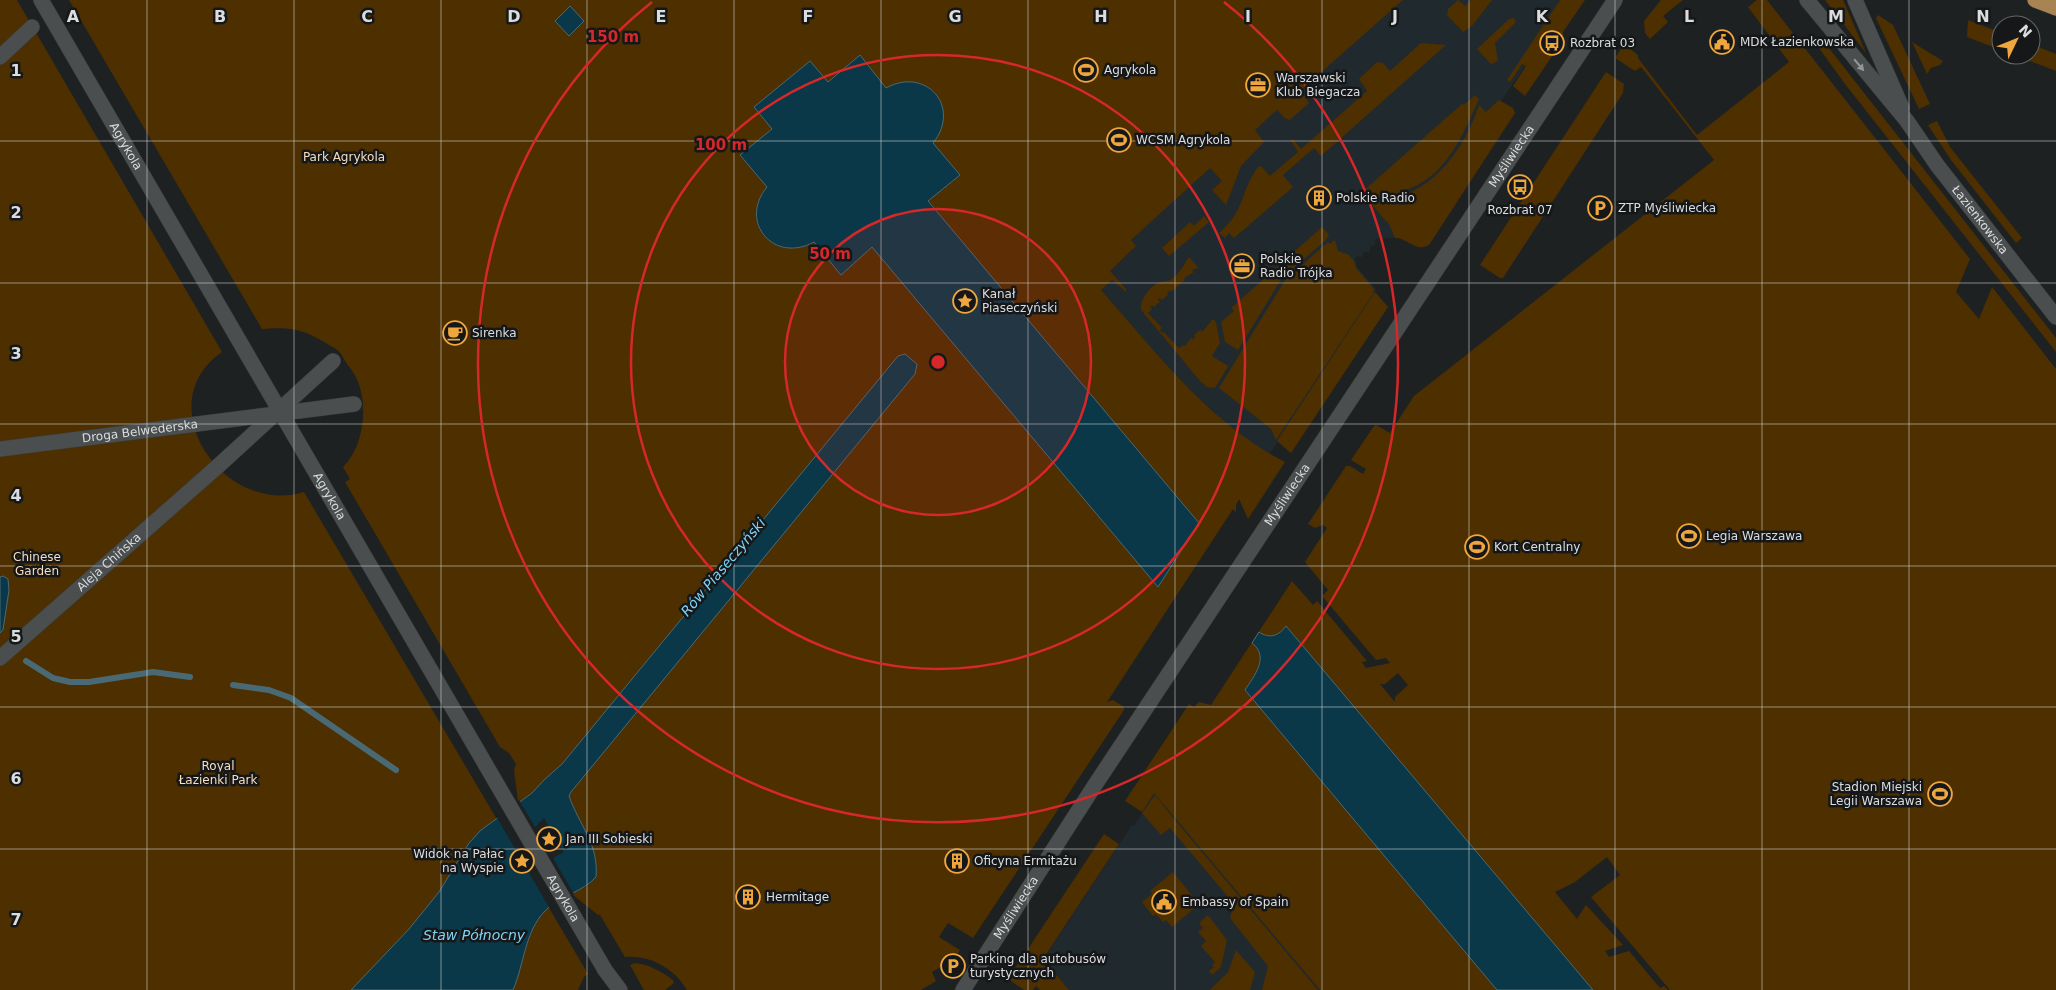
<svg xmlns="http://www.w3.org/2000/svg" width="2056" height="990" font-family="'DejaVu Sans',sans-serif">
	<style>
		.built { fill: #20292e }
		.green { fill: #4d2f00; fill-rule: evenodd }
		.water { fill: #0b3848; stroke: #496a75 }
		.pier { fill: #1e2122 }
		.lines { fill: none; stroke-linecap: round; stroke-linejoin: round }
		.stream { stroke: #496a75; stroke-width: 6 }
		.minor-casing { stroke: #3b3d3e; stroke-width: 16 }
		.major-casing { stroke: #3b3d3e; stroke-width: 16 }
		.minor { stroke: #4a4e4f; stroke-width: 15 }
		.major { stroke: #a88452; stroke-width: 15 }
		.oneway { fill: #929696 }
		.grid { fill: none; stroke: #dbddde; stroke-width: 1; stroke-opacity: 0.55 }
		.ring { fill: none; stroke: #d62828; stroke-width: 2.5 }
		.labels { text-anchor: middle; stroke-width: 5; stroke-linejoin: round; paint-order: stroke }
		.poi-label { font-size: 12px; fill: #dbddde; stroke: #151719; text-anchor: start }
		.street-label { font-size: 12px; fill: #dbddde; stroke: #151719 }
		.park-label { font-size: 12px; fill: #f6debf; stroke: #151719 }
		.water-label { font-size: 14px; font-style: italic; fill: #7dd3f6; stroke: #151719 }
		.grid-label { font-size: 16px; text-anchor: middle; font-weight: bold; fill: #dbddde; stroke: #151719; stroke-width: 5; stroke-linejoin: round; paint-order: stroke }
		.centre { fill: #d62828; stroke: #151719; stroke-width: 2.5 }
		.ring-label { font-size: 15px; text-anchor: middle; font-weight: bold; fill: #d62828; stroke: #151719; stroke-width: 5; stroke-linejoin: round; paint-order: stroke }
	</style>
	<rect width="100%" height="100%" fill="#1e2122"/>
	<g class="built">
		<path d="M 1388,0 L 1570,0 L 1405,242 L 1400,238 L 1377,238 L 1374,241 L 1376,243 L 1372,247 L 1370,245 L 1370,252 L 1363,252 L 1364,254 L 1360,258 L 1358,255 L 1355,258 L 1357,267 L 1376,289 L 1374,295 L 1257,473 L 1085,276 Z"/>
		<path d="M 1154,792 L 1320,990 L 1069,990 L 1043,960 L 1132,825 L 1134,826 L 1143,812 L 1142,811 Z"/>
	</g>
	<g class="green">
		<path d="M 0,0 L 17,0 L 222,352 C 147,404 224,517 304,492 L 588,974 L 584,977 L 578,990 L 0,990 Z"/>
		<path d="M 69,0 L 1403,0 L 1301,90 L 1309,103 L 1290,120 L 1286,119 L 1277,110 L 1255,130 L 1264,142 L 1241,166 L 1226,205 L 1212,190 L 1222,181 L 1210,168 L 1131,240 L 1136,246 L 1110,271 L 1126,289 L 1126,292 L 1112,280 L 1101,290 C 1157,353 1209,423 1285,462 L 1248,519 L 1239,499 L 1236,505 L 1236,512 L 1233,509 L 1107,702 L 1113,700 L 1124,707 L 1124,710 L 973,938 L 948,923 L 939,937 L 960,950 L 954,960 L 932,972 L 936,981 L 921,990 L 687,990 C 674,968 650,955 625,957 L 600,915 L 598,915 L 573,895 L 573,892 L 589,885 L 533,792 L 520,802 L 518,801 L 514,770 L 516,764 L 509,753 L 500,747 L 345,482 L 350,479 L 343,467 C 356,454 362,435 363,417 C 364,396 360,379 347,364 C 344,360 342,353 336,349 C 309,333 299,326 262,329 Z"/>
		<path d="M 1458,0 L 1465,6 L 1471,0 L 1492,0 L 1472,26 L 1463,32 L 1447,15 L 1448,9 Z"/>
		<path d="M 1560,0 L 1585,0 L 1563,32 L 1563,39 L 1553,32 L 1542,50 L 1553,55 L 1525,96 L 1513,86 L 1526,66 L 1522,64 L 1510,82 L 1507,80 Z"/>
		<path d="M 1661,0 L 1683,0 L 1663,16 L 1668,22 L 1650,39 L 1645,33 L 1644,21 Z"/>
		<path d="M 1757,0 L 1767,0 L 1970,259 L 1956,292 L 1979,319 L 1992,287 L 2056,369 L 2056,990 L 1670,990 L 1591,897 L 1620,875 L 1607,857 L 1575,882 L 1555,892 L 1577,919 L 1586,905 L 1623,945 L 1605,951 L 1609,957 L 1629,951 L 1660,988 L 1664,986 L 1668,990 L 1320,990 L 1154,793 L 1142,812 L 1125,801 L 1189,704 L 1194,707 L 1199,702 L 1211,705 L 1292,581 L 1313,605 L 1317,601 L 1367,661 L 1362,662 L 1366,668 L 1390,663 L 1386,658 L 1376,660 L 1322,596 L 1328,590 L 1305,562 L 1327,528 L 1323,525 L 1315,528 L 1308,524 L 1346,466 L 1350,466 L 1363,474 L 1366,469 L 1351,460 L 1374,426 L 1376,425 L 1390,433 L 1414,396 L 1714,160 L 1641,67 L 1635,71 L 1615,58 L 1624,44 L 1638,55 L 1638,58 L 1697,135 L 1789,62 L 1748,7 ZM 1398,673 L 1408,685 L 1395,697 L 1395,702 L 1380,684 L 1385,684 Z"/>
		<path d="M 1825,0 L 1843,0 L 1866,53 Z"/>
		<path d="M 1878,15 L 1893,25 L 1930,104 L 1919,109 L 1876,18 Z"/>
		<path d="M 1514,18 L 1516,22 L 1495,43 L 1498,61 L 1491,64 L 1477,49 L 1509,19 Z"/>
		<path d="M 1968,20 L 2001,33 L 2001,50 L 1967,37 Z"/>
		<path d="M 1912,42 L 1943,61 L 1940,65 L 1931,68 L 1927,74 Z"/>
		<path d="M 1421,43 L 1446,45 L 1321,156 L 1314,148 L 1283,175 L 1293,187 L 1234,238 L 1229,233 L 1225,238 L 1219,233 C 1246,210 1240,191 1258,167 L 1261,166 L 1270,176 L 1298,152 L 1290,139 L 1294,140 L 1301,149 L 1367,91 L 1359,79 L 1377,62 L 1383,63 L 1390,71 Z"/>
		<path d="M 1825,43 L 2056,338 L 2056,352 L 1845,84 L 1819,48 Z"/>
		<path d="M 2031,44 L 2056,54 L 2056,71 L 2015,55 L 2031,55 Z"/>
		<path d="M 1606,72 L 1624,84 L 1623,93 L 1503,278 L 1500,278 L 1480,265 Z"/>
		<path d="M 1475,95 L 1479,99 C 1464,133 1447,174 1409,189 C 1396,195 1382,198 1368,202 L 1361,193 L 1462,104 L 1464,105 Z"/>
		<path d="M 1499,100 L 1513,108 L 1515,113 L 1429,245 C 1415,253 1407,237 1395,238 L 1389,224 L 1371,204 C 1384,200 1399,197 1411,192 C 1445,176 1468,139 1479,105 L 1486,112 Z"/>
		<path d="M 1937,121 L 1950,147 L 2022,238 L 2016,243 L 1951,160 L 1928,125 Z"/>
		<path d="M 1204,216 L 1209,222 L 1169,256 L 1162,248 L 1190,222 L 1194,226 Z"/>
		<path d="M 1322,227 L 1329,235 L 1326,240 L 1282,278 L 1215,388 L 1207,387 L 1200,381 L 1141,310 C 1140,299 1150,285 1161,282 C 1165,280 1168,282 1172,279 C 1181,272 1183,265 1189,257 L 1199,268 L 1192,270 L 1194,272 L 1184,278 L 1185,280 L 1171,292 L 1170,290 L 1167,293 L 1168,295 L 1162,300 L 1160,298 L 1158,299 L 1160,302 L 1154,307 L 1152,305 L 1150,307 L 1152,309 L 1148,313 L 1162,328 L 1160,330 L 1162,333 L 1164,332 L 1179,348 L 1183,345 L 1185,346 L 1191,338 L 1193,340 L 1195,337 L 1194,335 L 1200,330 L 1202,332 L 1213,319 L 1216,322 L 1220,343 L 1212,356 L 1228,366 L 1238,350 L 1225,342 L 1221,322 L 1234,311 L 1231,308 Z"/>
		<path d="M 1335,240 L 1338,251 L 1349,255 L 1354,261 L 1356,268 L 1374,289 L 1373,294 L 1276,440 L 1271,429 L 1219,388 L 1285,280 L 1328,242 L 1330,244 Z"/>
		<path d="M 1375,292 L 1388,307 L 1291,453 L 1277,441 Z"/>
		<path d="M 1155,795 L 1175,820 L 1318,990 L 1262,990 L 1268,966 L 1230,918 L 1233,907 L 1229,898 L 1170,828 L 1161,835 L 1142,813 Z"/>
		<path d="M 1104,834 L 1119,844 L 1043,959 L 1069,990 L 1040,990 L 1036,986 L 1033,990 L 1024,990 L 1008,979 Z"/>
		<path d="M 1173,872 L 1199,904 L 1172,927 L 1166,920 L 1163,922 L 1156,914 L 1153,916 L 1142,902 L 1152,894 L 1150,891 Z"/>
		<path d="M 1208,915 L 1227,940 L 1221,967 L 1212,975 L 1209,971 L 1214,967 L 1212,965 L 1215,962 L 1201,946 L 1206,941 L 1198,932 L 1203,928 L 1199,923 Z"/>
		<path d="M 1236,950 L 1255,972 L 1250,990 L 1210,990 L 1228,972 Z"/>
		<path d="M 635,963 C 649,964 662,972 673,980 L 674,983 L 665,990 L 644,990 L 630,965 Z"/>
	</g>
	<g class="water">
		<path d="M 570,6 L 584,21 L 569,36 L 555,21 Z"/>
		<path d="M 860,55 L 886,88 C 926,66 962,107 933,143 L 960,175 L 928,201 L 1199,523 L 1158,587 L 872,247 L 841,275 L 814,242 C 774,264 738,222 767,187 L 740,155 L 772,129 L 754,107 L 810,61 L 828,82 Z"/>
		<path d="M 905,354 L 917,364 L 915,374 L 571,792 L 569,796 C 579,825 599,844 596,877 C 583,892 559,896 545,911 C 525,931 524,965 513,990 L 351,990 L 409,929 L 439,892 L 469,843 L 481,830 L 532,793 L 544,780 L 562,764 L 898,356 Z"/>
		<path d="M 3,576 L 8,579 L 9,590 L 3,630 L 0,633 L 0,577 Z"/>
		<path d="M 1286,626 L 1593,990 L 1497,990 L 1245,690 C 1254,676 1270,657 1252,643 L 1259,632 C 1269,639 1279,636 1286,626 Z"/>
	</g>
	<path class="pier" d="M 519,800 L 535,827 L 544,818 L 564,852 L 553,858 L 574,894 L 550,909 L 496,816 Z"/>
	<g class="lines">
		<g class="stream">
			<path d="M 26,661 L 53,678 L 70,682 L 89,682 L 153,672 L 190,677"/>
			<path d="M 233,685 L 269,690 L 291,698 L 396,770"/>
		</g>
		<g class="minor-casing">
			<g id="minor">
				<path id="s1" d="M 41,0 L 605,970 L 620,990"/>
				<path id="s2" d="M 1807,0 L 1907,121 L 1937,165 L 2056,317"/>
				<path d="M 1855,0 L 1902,108"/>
				<path d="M 0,57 L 32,27"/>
				<path id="s3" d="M 0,449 L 354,404"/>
				<path id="s4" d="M 0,658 L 217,467 L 333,361"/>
				<path id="s5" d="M 963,990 L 1093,788 L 1615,0"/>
			</g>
		</g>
		<g class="major-casing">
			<path id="major" d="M 2035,0 L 2056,8"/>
		</g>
		<use href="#minor" class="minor"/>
		<use href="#major" class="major"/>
	</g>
	<defs><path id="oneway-solid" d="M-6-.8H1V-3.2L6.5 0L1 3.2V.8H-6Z" transform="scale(1.25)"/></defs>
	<use class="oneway" href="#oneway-solid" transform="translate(1859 65) rotate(50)"/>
	<path class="grid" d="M 147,0 L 147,990M 294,0 L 294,990M 441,0 L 441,990M 587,0 L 587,990M 734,0 L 734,990M 881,0 L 881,990M 1028,0 L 1028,990M 1175,0 L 1175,990M 1322,0 L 1322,990M 1469,0 L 1469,990M 1615,0 L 1615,990M 1762,0 L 1762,990M 1909,0 L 1909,990M 0,141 L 2056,141M 0,283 L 2056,283M 0,424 L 2056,424M 0,566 L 2056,566M 0,707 L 2056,707M 0,849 L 2056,849"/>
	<circle cx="938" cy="362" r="153" fill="#d62828" fill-opacity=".12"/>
	<g class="ring">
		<circle cx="938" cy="362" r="153"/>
		<circle cx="938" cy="362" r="307"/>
		<path d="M1224 2A460 460 0 1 1 652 2"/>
	</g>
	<defs>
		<g id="civic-ring" transform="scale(1.25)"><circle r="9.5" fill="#151719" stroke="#efa73d" stroke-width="1.5"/><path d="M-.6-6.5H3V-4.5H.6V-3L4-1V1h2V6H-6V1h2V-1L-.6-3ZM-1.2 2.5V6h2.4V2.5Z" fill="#efa73d"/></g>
		<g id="bus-ring" transform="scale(1.25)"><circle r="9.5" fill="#151719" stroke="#efa73d" stroke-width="1.5"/><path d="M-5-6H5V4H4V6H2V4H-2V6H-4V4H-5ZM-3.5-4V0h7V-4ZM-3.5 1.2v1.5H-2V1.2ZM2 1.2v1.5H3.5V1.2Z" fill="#efa73d"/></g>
		<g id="stadium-ring" transform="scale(1.25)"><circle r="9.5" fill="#151719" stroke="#efa73d" stroke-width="1.5"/><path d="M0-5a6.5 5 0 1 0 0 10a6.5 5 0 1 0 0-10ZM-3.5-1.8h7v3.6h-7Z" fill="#efa73d"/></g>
		<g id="office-ring" transform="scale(1.25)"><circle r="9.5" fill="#151719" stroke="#efa73d" stroke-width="1.5"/><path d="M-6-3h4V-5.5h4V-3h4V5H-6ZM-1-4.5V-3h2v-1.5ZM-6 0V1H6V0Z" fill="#efa73d"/></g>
		<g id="building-ring" transform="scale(1.25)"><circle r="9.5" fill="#151719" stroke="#efa73d" stroke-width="1.5"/><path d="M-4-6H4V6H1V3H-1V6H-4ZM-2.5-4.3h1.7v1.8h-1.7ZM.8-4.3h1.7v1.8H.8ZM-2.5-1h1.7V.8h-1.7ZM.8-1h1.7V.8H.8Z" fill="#efa73d"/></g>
		<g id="parking-ring" transform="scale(1.25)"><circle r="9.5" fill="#151719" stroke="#efa73d" stroke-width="1.5"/><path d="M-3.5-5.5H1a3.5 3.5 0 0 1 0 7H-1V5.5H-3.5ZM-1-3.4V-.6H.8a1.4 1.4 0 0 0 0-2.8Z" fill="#efa73d"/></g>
		<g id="sight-ring" transform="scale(1.25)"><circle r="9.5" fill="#151719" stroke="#efa73d" stroke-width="1.5"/><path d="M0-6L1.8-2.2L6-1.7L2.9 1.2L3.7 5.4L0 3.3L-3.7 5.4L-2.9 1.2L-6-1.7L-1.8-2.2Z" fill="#efa73d"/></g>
		<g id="cafe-ring" transform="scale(1.25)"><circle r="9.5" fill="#151719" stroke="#efa73d" stroke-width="1.5"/><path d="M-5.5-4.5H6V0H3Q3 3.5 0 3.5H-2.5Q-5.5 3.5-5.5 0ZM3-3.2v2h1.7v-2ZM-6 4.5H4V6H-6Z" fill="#efa73d"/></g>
	</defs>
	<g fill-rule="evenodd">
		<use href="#civic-ring" x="1722" y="42"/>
		<use href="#bus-ring" x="1552" y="43"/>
		<use href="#stadium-ring" x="1086" y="70"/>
		<use href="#office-ring" x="1258" y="85"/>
		<use href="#stadium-ring" x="1119" y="140"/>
		<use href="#bus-ring" x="1520" y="187"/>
		<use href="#building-ring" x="1319" y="198"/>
		<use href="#parking-ring" x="1600" y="208"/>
		<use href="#office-ring" x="1242" y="266"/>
		<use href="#sight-ring" x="965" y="301"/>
		<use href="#cafe-ring" x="455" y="333"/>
		<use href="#stadium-ring" x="1689" y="536"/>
		<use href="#stadium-ring" x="1477" y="547"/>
		<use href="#stadium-ring" x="1940" y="794"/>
		<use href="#sight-ring" x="549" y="839"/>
		<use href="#sight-ring" x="522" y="861"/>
		<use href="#building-ring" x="957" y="861"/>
		<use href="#building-ring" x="748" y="897"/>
		<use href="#civic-ring" x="1164" y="902"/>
		<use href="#parking-ring" x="953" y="966"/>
	</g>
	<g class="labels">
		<g class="poi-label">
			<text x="1740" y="46">MDK Łazienkowska</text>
			<text x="1570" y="47">Rozbrat 03</text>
			<text x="1104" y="74">Agrykola</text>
			<text x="1276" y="82">Warszawski<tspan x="1276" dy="14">Klub Biegacza</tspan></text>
			<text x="1136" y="144">WCSM Agrykola</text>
			<text x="1336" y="202">Polskie Radio</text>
			<text x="1618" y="212">ZTP Myśliwiecka</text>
			<text x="1520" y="214" text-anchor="middle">Rozbrat 07</text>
			<text x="1260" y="263">Polskie<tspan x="1260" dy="14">Radio Trójka</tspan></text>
			<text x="982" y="298">Kanał<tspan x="982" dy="14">Piaseczyński</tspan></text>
			<text x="472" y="337">Sirenka</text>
			<text x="1706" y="540">Legia Warszawa</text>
			<text x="1494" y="551">Kort Centralny</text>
			<text x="1922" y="791" text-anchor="end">Stadion Miejski<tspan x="1922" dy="14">Legii Warszawa</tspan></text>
			<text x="566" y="843">Jan III Sobieski</text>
			<text x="504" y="858" text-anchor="end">Widok na Pałac<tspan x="504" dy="14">na Wyspie</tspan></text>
			<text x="974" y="865">Oficyna Ermitażu</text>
			<text x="766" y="901">Hermitage</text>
			<text x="1182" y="906">Embassy of Spain</text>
			<text x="970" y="963">Parking dla autobusów<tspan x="970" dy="14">turystycznych</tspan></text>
		</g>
		<g class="street-label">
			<text dy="4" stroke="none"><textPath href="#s1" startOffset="169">Agrykola</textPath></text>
			<text dy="4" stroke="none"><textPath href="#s5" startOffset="998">Myśliwiecka</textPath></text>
			<text dy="4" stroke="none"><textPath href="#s2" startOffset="280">Łazienkowska</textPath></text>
			<text dy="4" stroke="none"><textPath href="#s3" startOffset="141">Droga Belwederska</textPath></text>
			<text dy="4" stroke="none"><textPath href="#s5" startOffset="592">Myśliwiecka</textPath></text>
			<text dy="4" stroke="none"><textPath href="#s1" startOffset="574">Agrykola</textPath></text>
			<text dy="4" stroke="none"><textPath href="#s4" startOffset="145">Aleja Chińska</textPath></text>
			<text dy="4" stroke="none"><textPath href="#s1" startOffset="1039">Agrykola</textPath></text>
			<text dy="4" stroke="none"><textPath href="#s5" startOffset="98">Myśliwiecka</textPath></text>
		</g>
		<g class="park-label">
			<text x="344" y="161">Park Agrykola</text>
			<text x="37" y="561">Chinese<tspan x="37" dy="14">Garden</tspan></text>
			<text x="218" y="770">Royal<tspan x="218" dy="14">Łazienki Park</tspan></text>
		</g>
		<g class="water-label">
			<text transform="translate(723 567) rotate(-50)" y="5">Rów Piaseczyński</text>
			<text x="474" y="940">Staw Północny</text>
		</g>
	</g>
	<g class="grid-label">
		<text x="73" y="22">A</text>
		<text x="220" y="22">B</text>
		<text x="367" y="22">C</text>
		<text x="514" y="22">D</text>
		<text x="661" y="22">E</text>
		<text x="808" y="22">F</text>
		<text x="955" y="22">G</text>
		<text x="1101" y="22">H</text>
		<text x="1248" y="22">I</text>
		<text x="1395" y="22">J</text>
		<text x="1542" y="22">K</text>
		<text x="1689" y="22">L</text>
		<text x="1836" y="22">M</text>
		<text x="1983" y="22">N</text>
		<text x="16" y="76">1</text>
		<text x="16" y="218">2</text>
		<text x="16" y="359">3</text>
		<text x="16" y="501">4</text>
		<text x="16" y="642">5</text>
		<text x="16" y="784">6</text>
		<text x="16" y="925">7</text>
	</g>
	<circle cx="938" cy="362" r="8" class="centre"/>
	<g class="ring-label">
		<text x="613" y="42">150 m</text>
		<text x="721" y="150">100 m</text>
		<text x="830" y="259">50 m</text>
	</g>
	<g transform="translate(2016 40) rotate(47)"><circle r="24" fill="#151719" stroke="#646668"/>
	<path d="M0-4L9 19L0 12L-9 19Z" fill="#efa73d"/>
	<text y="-8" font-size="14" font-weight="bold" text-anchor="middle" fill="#dbddde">N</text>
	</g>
</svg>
